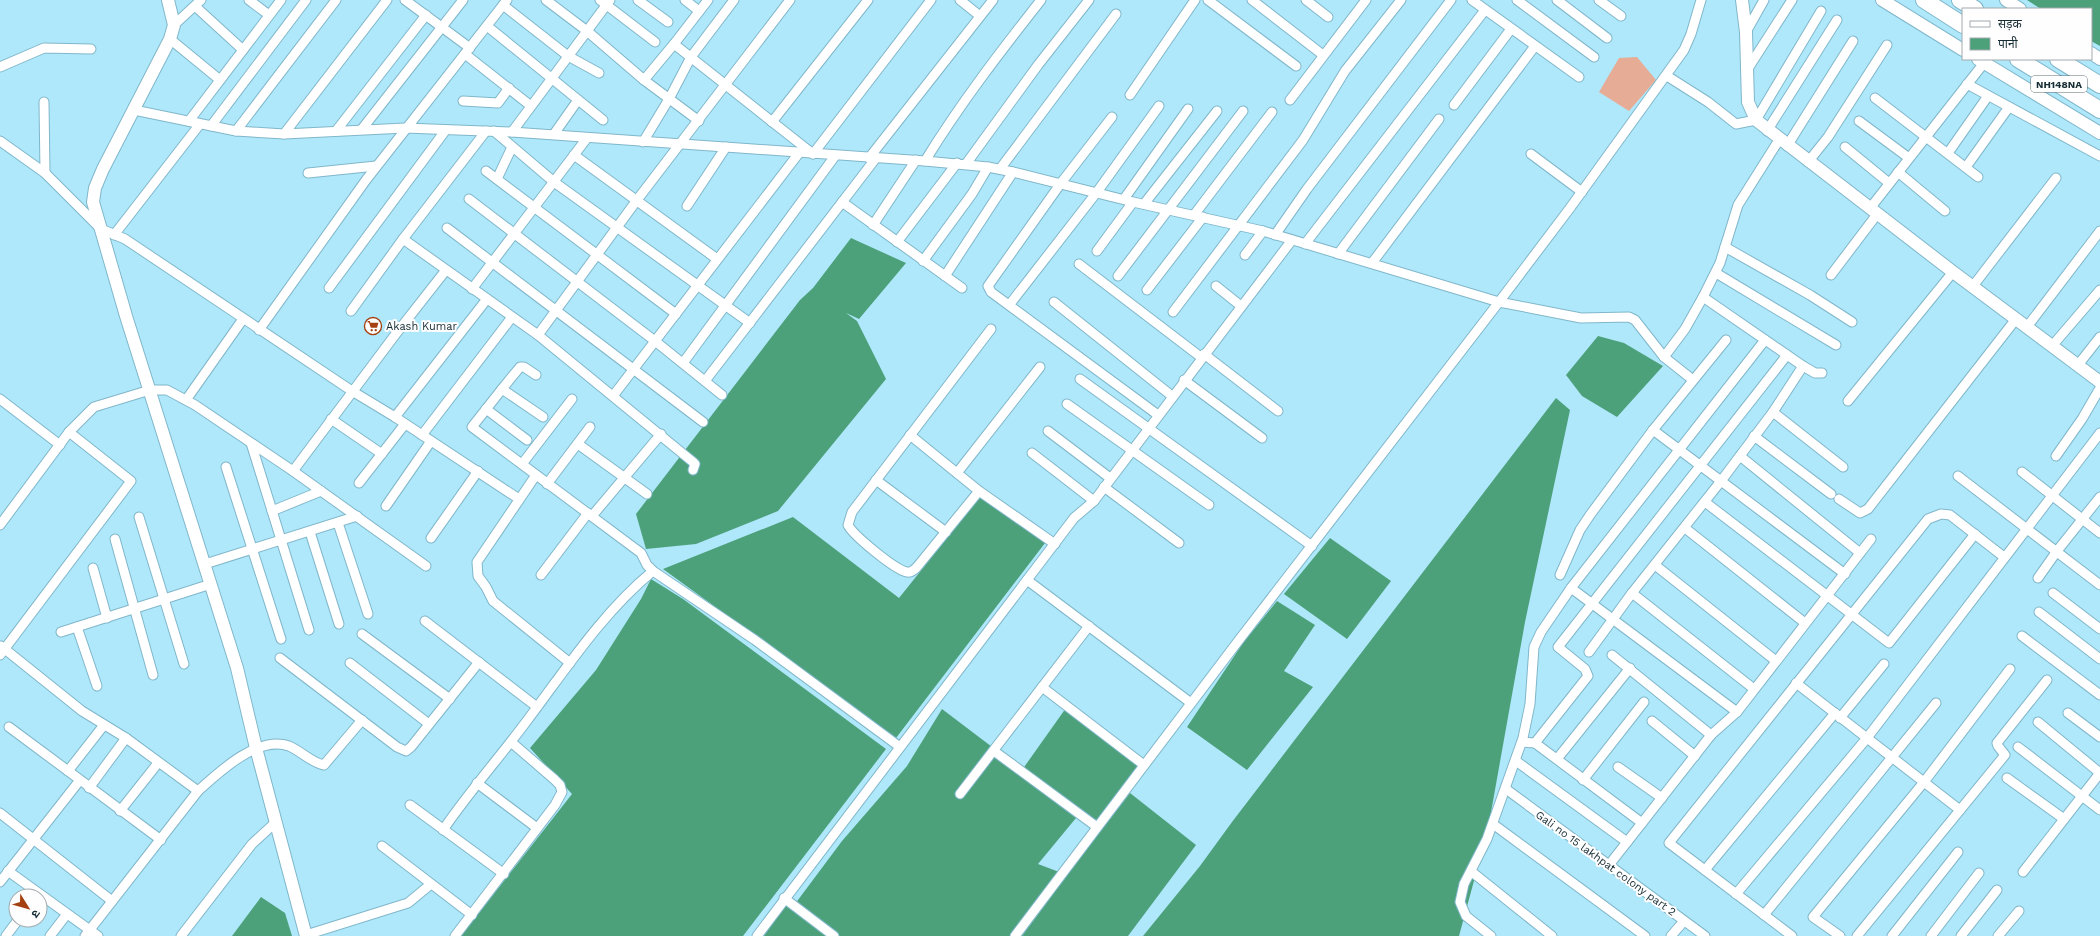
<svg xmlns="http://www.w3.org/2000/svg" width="2100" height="936" font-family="'Work Sans','Noto Sans Devanagari',sans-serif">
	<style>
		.green { fill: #e7ac95 }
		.water { fill: #4ca17a }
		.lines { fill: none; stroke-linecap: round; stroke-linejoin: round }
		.street-casing { stroke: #80b7ca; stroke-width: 11 }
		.secondary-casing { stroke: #80b7ca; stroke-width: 14 }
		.highway-casing { stroke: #80b7ca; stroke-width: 18 }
		.street { stroke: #fff; stroke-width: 9 }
		.secondary { stroke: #fff; stroke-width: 12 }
		.highway { stroke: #fff; stroke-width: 16 }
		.labels { text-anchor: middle; stroke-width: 4; stroke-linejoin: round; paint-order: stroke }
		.shield { fill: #fefefe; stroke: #5c6c71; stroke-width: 1 }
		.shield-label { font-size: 10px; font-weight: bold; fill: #172d35 }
		.poi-label { font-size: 11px; fill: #172d35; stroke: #fefefe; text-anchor: start }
		.street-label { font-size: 11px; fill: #172d35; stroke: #fefefe }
	</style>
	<rect width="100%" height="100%" fill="#afe7fb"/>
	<path class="green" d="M 1637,57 L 1656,80 L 1629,111 L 1599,92 L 1619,58 Z"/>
	<g class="water">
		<path d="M 2027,0 L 2100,0 L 2100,46 L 2091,41 L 2091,9 L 2041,9 Z"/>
		<path d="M 851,238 L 906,263 L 859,319 L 846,313 L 857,321 L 886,379 L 778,511 L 696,544 L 646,549 L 636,514 L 800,300 L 813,288 Z"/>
		<path d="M 1598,336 L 1624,343 L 1663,366 L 1617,417 L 1582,396 L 1566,375 Z"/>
		<path d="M 1556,398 L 1570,410 L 1525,622 L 1488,829 L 1459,936 L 1143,936 L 1200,866 L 1232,822 Z"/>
		<path d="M 984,492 L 1045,543 L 896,738 L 663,569 L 793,517 L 899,598 Z"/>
		<path d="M 1330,538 L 1391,581 L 1347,639 L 1284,594 Z"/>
		<path d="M 651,579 L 683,599 L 886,749 L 743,936 L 461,936 L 572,794 L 530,748 L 596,670 L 641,599 Z"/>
		<path d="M 1277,601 L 1315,625 L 1284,671 L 1313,687 L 1247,770 L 1187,727 L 1243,643 Z"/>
		<path d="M 1066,708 L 1139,767 L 1095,825 L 1022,770 Z"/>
		<path d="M 942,709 L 1004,756 L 1076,818 L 1038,864 L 1067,875 L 1130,793 L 1196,845 L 1128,936 L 1022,936 L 1062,882 L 1014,936 L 838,936 L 795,904 L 842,841 L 907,766 Z"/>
		<path d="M 261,897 L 285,913 L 292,936 L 232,936 Z"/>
		<path d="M 786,904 L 829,936 L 764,936 Z"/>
	</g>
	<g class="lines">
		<g class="street-casing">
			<g id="street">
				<path d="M 249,0 L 269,15"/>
				<path d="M 405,0 L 470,48"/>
				<path d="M 546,0 L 587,31 L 644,80 L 699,121"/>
				<path d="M 600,0 L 655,42"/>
				<path d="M 638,0 L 668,22"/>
				<path d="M 685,0 L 699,11"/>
				<path d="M 708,0 L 674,44 L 813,154"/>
				<path d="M 960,0 L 980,16"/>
				<path d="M 1208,0 L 1296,66"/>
				<path d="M 1252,0 L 1323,55"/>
				<path d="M 1306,0 L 1328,17"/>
				<path d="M 1472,0 L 1579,77"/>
				<path d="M 1517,0 L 1594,57"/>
				<path d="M 1557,0 L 1607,38"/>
				<path d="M 1599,0 L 1621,16"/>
				<path d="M 503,5 L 568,56 L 599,73"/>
				<path d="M 196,7 L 243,50"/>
				<path d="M 174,25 L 201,0"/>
				<path d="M 487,26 L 603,120"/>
				<path d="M 1746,32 L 1764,0"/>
				<path d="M 170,39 L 220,80"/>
				<path d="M 465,54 L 531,106"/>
				<path d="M 0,67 L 44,48 L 91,49"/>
				<path d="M 1747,70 L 1792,0"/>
				<path d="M 1667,76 L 1708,102 L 1736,124 L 1756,120 L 1821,11"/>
				<path d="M 644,80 L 674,44"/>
				<path d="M 1967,84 L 2100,156"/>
				<path d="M 1130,95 L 1195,0"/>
				<path d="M 1875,98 L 1978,177"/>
				<path d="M 1290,100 L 1366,0"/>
				<path d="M 463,101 L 498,103 L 509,88"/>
				<path d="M 44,102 L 45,173"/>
				<path d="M 1454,105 L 1511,29"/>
				<path d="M 134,110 L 236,131 L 284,134 L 405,128 L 512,132 L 925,161 L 988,167 L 1013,172 L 1133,202 L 1263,231 L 1499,302 L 1581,318 L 1629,317 L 1635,320 L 1664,357 L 1693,380"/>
				<path d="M 1112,117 L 1061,183 L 988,286 L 991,292 L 1158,415"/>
				<path d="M 189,121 L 281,0"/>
				<path d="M 1859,121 L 1909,158"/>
				<path d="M 772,122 L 868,0"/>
				<path d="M 211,126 L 306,0"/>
				<path d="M 362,129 L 463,0"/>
				<path d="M 236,131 L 336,0"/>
				<path d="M 336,131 L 426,15"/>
				<path d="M 494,131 L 554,182 L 750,323"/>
				<path d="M 1767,131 L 1837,20"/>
				<path d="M 512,132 L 610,0"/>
				<path d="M 284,134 L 387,0"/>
				<path d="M 554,134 L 578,100"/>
				<path d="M 0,141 L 45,173 L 101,229 L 125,239 L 352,391 L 395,417 L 519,499"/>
				<path d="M 643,142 L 669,99 L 691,57 L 734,0"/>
				<path d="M 1787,146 L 1853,41"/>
				<path d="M 1845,147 L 1889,183"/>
				<path d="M 1948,153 L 1988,96"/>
				<path d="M 813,154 L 931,0"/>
				<path d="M 1531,154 L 1582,192"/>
				<path d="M 574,155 L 717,259"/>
				<path d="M 869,158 L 993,0"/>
				<path d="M 925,161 C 960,104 1000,52 1041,0"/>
				<path d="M 1808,162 L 1828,137 L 1887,45"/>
				<path d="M 966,164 L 1038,65 L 1089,0"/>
				<path d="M 1966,167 L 2009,107"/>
				<path d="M 1000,169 L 1116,14"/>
				<path d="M 486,171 L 676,314"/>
				<path d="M 1898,172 L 1945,211"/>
				<path d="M 308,173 L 376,166"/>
				<path d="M 497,179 L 512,147"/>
				<path d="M 469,199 L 655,341 L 722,395"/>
				<path d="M 1124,199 L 1188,109"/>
				<path d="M 842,202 L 962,288"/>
				<path d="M 1144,204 L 1217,111"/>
				<path d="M 687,206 L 726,147"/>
				<path d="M 1871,207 L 1984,63"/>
				<path d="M 1194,215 L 1272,112"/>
				<path d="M 873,225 L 916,160"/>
				<path d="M 447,228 L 703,422"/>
				<path d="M 114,235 L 200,124"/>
				<path d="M 1275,235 L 1307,189 L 1451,0"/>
				<path d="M 403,239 L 538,335 L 693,462 L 695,464 L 693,470"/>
				<path d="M 897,242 L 957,163"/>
				<path d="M 1305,244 L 1485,10"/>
				<path d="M 1725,247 L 1810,295 L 1852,322"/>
				<path d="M 1097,251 L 1133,202"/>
				<path d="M 1338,254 L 1439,119"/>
				<path d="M 1245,255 L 1263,231"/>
				<path d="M 923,261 L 972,194 L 988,167"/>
				<path d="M 1372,263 L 1535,46"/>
				<path d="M 1079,264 L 1202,358"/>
				<path d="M 1716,273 L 1836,345"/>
				<path d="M 1831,275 L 1878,213"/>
				<path d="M 945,276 L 1013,172"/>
				<path d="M 1118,276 L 1243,111"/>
				<path d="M 1216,286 L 1241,306"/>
				<path d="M 1973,286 L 2056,178"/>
				<path d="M 329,288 L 445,131"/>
				<path d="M 472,289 L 587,138"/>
				<path d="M 1147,290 L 1203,217"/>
				<path d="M 1703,297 L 1803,366 L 1815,373 L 1822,373"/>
				<path d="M 1054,302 L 1172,396"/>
				<path d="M 1010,304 L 1097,192 L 1159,106"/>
				<path d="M 351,311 L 403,239 L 486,131"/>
				<path d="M 1173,312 L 1303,140 L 1345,71 L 1401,0"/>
				<path d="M 2027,327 L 2100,231"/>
				<path d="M 259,330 L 366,180 L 507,0"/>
				<path d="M 538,335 L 637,200 L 790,0"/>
				<path d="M 2052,346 L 2100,290"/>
				<path d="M 1204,354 L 1278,411"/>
				<path d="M 1664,357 L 1685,329 L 1703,297 L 1720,263 L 1738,205 L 1779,140"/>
				<path d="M 683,363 L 835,156"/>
				<path d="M 2078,365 L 2100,337"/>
				<path d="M 1080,379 L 1312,546"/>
				<path d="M 1184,380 L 1262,438"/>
				<path d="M 705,381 L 876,158"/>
				<path d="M 502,389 L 520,367 L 524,367 L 536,375"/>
				<path d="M 613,396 L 799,153"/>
				<path d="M 0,399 L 60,445"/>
				<path d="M 186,400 L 243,319"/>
				<path d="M 1848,401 L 1953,272"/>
				<path d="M 1067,404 L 1209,505"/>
				<path d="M 486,409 L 527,440"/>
				<path d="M 1773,412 L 1843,467"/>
				<path d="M 395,417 L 487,299"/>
				<path d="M 543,417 L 502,389 L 472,427 L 641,553 L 647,565 L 653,571 L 755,640 L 900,747"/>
				<path d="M 331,419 L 382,454"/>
				<path d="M 1653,430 L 1845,574"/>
				<path d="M 1048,431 L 1110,478"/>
				<path d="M 422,435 L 512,317"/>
				<path d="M 910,435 L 979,491 L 1055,544"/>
				<path d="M 1754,436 L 1831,494"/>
				<path d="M 251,443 L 309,630"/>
				<path d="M 578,444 L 647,494"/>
				<path d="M 1032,453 L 1094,501"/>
				<path d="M 1740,456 L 1860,553"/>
				<path d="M 2056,456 L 2082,419 L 2100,388"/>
				<path d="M 522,464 L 572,399"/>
				<path d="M 226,467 L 281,639"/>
				<path d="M 293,471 L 395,335 L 446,270"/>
				<path d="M 2022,472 L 2100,533"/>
				<path d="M 957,473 L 1040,367"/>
				<path d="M 536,475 L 477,562 L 478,576 L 486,587 L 493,601 L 570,663"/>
				<path d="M 1958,476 L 2100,585"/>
				<path d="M 876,480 L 946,532"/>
				<path d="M 359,483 L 405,424"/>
				<path d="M 547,484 L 590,427"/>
				<path d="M 1104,487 L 1179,543"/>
				<path d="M 979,491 L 917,567 C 914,570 911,573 907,572 C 895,570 853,535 848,525 L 852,512 L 991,329"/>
				<path d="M 1839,499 L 1860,513 L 1868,509 L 2016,319"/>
				<path d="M 1705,502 L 1889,643 L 1975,534"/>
				<path d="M 386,506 L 431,441"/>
				<path d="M 272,511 L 321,491"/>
				<path d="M 592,516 L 661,434"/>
				<path d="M 139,517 L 184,664"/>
				<path d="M 338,523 L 368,614"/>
				<path d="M 0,525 L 69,432 L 94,407 L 150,390 L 167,390 L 195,405 L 293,471 L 426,566"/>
				<path d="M 1685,528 L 1805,623"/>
				<path d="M 310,532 L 339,624"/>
				<path d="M 431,538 L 478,471"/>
				<path d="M 115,539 L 153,675"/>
				<path d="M 205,564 L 357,516"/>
				<path d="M 1655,565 L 1776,661"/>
				<path d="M 93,568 L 107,618"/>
				<path d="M 541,575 L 588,513"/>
				<path d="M 1560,575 L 1580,530 L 1590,515 L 1653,430 L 1726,340"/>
				<path d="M 2038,578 L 2057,551 L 2100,497"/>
				<path d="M 1027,580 L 1074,518 L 1094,501 L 1292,240"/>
				<path d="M 1571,588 L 1737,712"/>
				<path d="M 1632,593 L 1754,689"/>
				<path d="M 2053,593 L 2100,629"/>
				<path d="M 2039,612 L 2100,659"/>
				<path d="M 425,621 L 537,707"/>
				<path d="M 77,627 L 97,686"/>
				<path d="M 61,632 L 211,584"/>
				<path d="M 362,634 L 450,699"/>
				<path d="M 2022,636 L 2100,695"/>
				<path d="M 1,646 L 82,711 L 126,738 L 198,791"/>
				<path d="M 1589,652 L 1632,593 L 1721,481 L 1773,412 L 1803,366"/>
				<path d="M 0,655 L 131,481 L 69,432"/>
				<path d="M 1612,655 L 1711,735"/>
				<path d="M 280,658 L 397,747 L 406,751 L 411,747 L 479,662"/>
				<path d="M 350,663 L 429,724"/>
				<path d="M 1796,683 L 1960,810"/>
				<path d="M 1042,687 L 1144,765"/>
				<path d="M 2068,713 L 2100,737"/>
				<path d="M 1840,718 L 1884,664"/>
				<path d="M 1652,721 L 1695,756"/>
				<path d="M 2038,722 L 2100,773"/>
				<path d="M 9,727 L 161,840"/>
				<path d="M 1522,742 L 1535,743 L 1588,676 L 1585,669 L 1558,647 L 1787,355"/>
				<path d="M 1535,743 L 1642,823"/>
				<path d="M 2018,747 L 2100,810"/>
				<path d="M 994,751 L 1097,827"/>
				<path d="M 1557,759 L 1630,668"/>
				<path d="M 1516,761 L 1627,842"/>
				<path d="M 1618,767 L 1662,798"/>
				<path d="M 68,771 L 104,725"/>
				<path d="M 2007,778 L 2064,819"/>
				<path d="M 1583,780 L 1644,702"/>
				<path d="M 477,783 L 537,828"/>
				<path d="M 89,788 L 126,738"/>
				<path d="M 1506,789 L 1705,936"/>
				<path d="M 960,794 L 1089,626"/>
				<path d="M 410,805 L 504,874"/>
				<path d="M 120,811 L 158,763"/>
				<path d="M 0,813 L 112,901"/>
				<path d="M 1493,824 L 1645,936"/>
				<path d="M 443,830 C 469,792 499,758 526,722 C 566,669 602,613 653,571"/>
				<path d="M 382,846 L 472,915"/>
				<path d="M 1609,865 L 1711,735 L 1737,712 L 1871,539"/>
				<path d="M 1705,870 L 1835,713"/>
				<path d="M 8,871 L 98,936"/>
				<path d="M 1472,872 L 1552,936"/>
				<path d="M 2023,872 L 2100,773"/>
				<path d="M 0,882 L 80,780"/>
				<path d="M 1736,894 L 1867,738 L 2100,433"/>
				<path d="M 784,898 L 834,936"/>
				<path d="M 1764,915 L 1936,703"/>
				<path d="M 306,935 L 408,903 L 431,884"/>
				<path d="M 6,936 L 18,920"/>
				<path d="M 50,936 L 67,914"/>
				<path d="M 85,936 L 198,791 C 219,772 258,735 289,746 C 301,751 312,763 324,765 L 362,720"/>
				<path d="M 181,936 L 252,844 L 276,822"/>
				<path d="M 455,936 L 555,805 L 562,792 L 560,785 L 554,779 L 511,742"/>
				<path d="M 757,936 L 1027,580 L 1191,703"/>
				<path d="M 1015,936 L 1239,640 L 1499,302 L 1570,208 L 1684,50 L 1691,34 L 1701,0"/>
				<path d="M 1491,936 L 1466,916 L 1460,902 L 1464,884 L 1487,839 L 1523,738 L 1530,704 L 1534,647 L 1541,632 L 1571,588 L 1765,340"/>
				<path d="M 1671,936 L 1684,921"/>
				<path d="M 1792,936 L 1669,843 L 1928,519 L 1941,514 L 1950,515 L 2004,557"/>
				<path d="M 1840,936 L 1813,917 L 1924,782 L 2010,669"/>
				<path d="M 1857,936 L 2005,755 L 1998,746 L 1997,743 L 2047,680"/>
				<path d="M 1892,936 L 1958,852"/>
				<path d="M 1931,936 L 1979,873"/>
				<path d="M 1961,936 L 1997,890"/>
				<path d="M 1998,936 L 2019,911"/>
			</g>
		</g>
		<g class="secondary-casing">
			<g id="secondary">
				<path d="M 168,0 L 174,25 L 170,39 L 103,169 L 95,188 L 93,202 L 126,316 L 237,668 L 256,748 L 306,936"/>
				<path d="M 1742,0 L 1746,32 L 1748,102 L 1756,120 L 1953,272 L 2100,382"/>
				<path d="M 1882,0 L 1963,50"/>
				<path d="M 2006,0 L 2020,9"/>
				<path d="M 2091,53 L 2100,59"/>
				<path d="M 1978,59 L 2100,133"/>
			</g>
		</g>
		<g class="highway-casing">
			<g id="highway">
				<path d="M 1924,0 L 1963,25"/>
				<path d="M 1960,0 L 1975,9"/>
				<path d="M 2018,59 L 2100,110"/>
				<path d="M 2058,59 L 2100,85"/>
			</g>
		</g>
		<use href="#street" class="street"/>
		<use href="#secondary" class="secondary"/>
		<use href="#highway" class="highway"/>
	</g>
	<defs>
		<g id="supermarket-ring" transform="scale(0.9)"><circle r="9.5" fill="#fefefe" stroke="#a54110" stroke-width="1.5"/><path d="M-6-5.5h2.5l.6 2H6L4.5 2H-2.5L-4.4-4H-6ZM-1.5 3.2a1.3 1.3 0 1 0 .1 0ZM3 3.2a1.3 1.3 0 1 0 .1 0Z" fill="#a54110"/></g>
	</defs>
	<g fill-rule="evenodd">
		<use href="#supermarket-ring" x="373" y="326"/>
	</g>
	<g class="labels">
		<rect class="shield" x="2031" y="76" width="56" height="16" rx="3"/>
		<g class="shield-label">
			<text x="2059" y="88">NH148NA</text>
		</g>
		<g class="poi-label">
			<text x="386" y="330">Akash Kumar</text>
		</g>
		<g class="street-label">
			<text transform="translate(1606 863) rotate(36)" y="4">Gali no 15 lakhpat colony part 2</text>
		</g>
	</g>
	<rect x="1962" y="8" width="130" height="52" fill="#fefefe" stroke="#a2aaae"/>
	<rect x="1970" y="21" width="20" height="6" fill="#ffffff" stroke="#a2aaae"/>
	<text x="1998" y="28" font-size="12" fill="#172d35">सड़क</text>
	<rect x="1970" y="38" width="20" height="12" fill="#4ca17a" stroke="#a2aaae"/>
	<text x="1998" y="48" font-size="12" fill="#172d35">पानी</text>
	<g transform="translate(28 908) rotate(127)"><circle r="19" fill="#fefefe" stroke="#a2aaae"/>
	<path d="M0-3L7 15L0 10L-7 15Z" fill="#a54110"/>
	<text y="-6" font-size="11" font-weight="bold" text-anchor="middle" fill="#172d35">उ</text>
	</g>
</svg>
